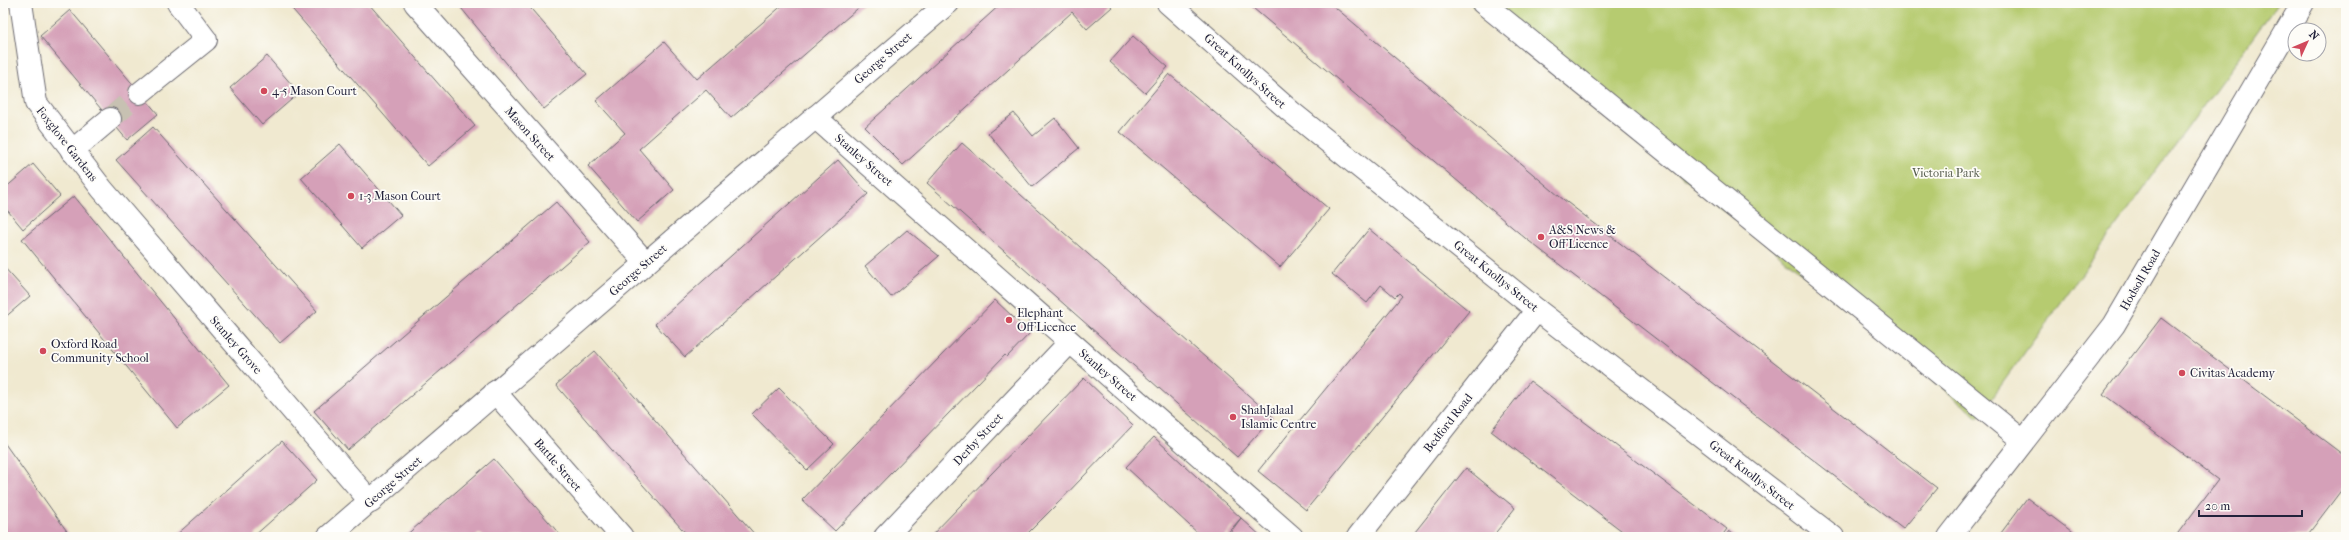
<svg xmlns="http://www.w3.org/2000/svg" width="2349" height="540" font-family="'IM FELL French Canon',serif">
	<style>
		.green { fill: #b6cb70; stroke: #6c7656 }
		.building { fill: #d5a0b8 }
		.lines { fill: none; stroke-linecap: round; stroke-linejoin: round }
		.minor-tunnel { stroke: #c7c1b2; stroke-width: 22; stroke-dasharray: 22 11; stroke-linecap: butt }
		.minor-casing { stroke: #6a686f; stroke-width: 24 }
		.minor { stroke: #fff; stroke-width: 22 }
		.poi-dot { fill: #d1495b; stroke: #fdfcf7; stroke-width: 1.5 }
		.labels { text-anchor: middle; stroke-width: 3.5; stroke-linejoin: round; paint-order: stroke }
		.street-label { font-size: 12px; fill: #22223b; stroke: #fdfcf7 }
		.poi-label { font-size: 12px; fill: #22223b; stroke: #fdfcf7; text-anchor: start }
		.park-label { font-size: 12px; fill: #565d4e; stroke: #fdfcf7 }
	</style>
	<rect width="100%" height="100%" fill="#fdfcf7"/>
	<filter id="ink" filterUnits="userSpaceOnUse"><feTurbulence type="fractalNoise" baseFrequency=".025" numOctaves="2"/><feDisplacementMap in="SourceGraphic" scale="8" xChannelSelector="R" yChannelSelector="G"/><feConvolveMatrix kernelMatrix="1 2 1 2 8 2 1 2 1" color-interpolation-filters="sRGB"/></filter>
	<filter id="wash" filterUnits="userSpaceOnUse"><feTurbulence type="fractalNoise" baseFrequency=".012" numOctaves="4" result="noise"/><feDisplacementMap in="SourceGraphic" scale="16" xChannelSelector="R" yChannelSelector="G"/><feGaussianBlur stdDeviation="0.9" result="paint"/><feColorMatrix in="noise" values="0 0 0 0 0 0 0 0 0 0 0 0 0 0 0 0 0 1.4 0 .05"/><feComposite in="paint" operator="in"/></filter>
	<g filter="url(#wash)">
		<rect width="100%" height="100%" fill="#f0e9d0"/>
		<path class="green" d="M 1470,3 L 2278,3 L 1978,417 Z"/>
		<g id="blocks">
			<g class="building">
				<path d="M 287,3 L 368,3 L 475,126 L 428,166 Z"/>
				<path d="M 457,3 L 526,3 L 587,74 L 544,109 Z"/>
				<path d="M 785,3 L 864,3 L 731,118 L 706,90 L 639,149 L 674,190 L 637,222 L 588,166 L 625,133 L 596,101 L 664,42 L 697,79 Z"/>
				<path d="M 1002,3 L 1108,3 L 1112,7 L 1087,29 L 1072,12 L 903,165 L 865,127 Z"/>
				<path d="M 1247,3 L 1330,3 L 1559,196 L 1937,488 L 1903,529 L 1525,238 Z"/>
				<path d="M 70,10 L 158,114 L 127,140 L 40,36 Z"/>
				<path d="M 1133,36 L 1168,67 L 1145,93 L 1110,62 Z"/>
				<path d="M 267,56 L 299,93 L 262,125 L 230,88 Z"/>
				<path d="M 1169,74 L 1329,209 L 1280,267 L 1120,132 Z"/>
				<path d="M 1014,113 L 1033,136 L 1055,118 L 1079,148 L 1032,187 L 988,133 Z"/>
				<path d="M 153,127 L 317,311 L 280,343 L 116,160 Z"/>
				<path d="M 962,143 L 1273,417 L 1237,457 L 927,183 Z"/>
				<path d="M 340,144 L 401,215 L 362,248 L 301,178 Z"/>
				<path d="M 838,160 L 868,194 L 685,357 L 655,324 Z"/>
				<path d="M 33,164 L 60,196 L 23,229 L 3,205 L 3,190 Z"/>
				<path d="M 74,196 L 229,385 L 177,428 L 22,239 Z"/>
				<path d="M 556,202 L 590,242 L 348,450 L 314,411 Z"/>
				<path d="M 1369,229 L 1469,311 L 1306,510 L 1258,471 L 1402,296 L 1399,293 L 1395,297 L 1381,285 L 1367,303 L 1332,274 Z"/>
				<path d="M 907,230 L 939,256 L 891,297 L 865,266 Z"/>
				<path d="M 3,266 L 30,296 L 3,319 Z"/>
				<path d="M 995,300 L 1030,333 L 1007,357 L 1005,355 L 835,531 L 802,500 Z"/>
				<path d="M 2161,318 L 2346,457 L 2346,484 L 2306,537 L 2175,537 L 2218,480 L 2103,394 Z"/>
				<path d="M 595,351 L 628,389 L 757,537 L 689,537 L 604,441 L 556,385 Z"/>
				<path d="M 1084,378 L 1133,425 L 1056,505 L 1024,537 L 930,537 Z"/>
				<path d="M 1530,381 L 1727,529 L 1721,537 L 1630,537 L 1491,431 Z"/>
				<path d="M 779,388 L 834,444 L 807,470 L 752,414 Z"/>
				<path d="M 1154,437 L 1241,518 L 1262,537 L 1227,537 L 1241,518 L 1224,537 L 1202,537 L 1126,467 Z"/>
				<path d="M 3,441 L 71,537 L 3,537 Z"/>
				<path d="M 282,441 L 317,480 L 253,537 L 174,537 Z"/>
				<path d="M 494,459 L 562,537 L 484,537 L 480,533 L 475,537 L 404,537 Z"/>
				<path d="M 1466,468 L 1515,508 L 1501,526 L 1492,537 L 1411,537 Z"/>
				<path d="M 2027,498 L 2079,537 L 1998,537 Z"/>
				<path d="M 1729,531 L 1737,537 L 1725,537 Z"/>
			</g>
		</g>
	</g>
	<g filter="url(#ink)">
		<use href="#blocks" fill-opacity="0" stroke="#6a686f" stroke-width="1"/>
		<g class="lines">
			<path class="minor-tunnel" d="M 110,119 L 140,93"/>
			<g class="minor-casing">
				<g id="minor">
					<path d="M 21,3 L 36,103 L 102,189 L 371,502"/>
					<path d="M 415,3 L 646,263"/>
					<path d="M 1168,3 L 1290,111 L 1537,310 L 1833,537"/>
					<path d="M 1483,3 L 2022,440"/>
					<path d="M 140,93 L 206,40 L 178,3"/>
					<path d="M 815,117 L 1292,537"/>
					<path d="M 72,151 L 110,119"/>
					<path d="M 495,392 L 622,537"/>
					<path d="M 328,537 L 948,3"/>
					<path d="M 885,537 L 1070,342"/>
					<path d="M 1358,537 L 1537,310"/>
					<path d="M 1949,537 L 2114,325 L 2303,3"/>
				</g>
			</g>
			<use href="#minor" class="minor"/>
		</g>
	</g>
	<g class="poi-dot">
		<circle cx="264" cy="91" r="4"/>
		<circle cx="351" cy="196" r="4"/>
		<circle cx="1541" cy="237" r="4"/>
		<circle cx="1009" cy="320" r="4"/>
		<circle cx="43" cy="351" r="4"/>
		<circle cx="2182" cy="373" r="4"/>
		<circle cx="1233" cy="417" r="4"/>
	</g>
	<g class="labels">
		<g class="street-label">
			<text transform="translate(883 58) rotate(-41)" y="4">George Street</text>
			<text transform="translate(1245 71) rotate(42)" y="4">Great Knollys Street</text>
			<text transform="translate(530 134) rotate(48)" y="4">Mason Street</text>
			<text transform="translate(67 144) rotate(52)" y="4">Foxglove Gardens</text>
			<text transform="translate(864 160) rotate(41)" y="4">Stanley Street</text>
			<text transform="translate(638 270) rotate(-41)" y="4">George Street</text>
			<text transform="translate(1496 276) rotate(39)" y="4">Great Knollys Street</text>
			<text transform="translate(2140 280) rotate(-60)" y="4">Hodsoll Road</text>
			<text transform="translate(236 345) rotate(49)" y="4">Stanley Grove</text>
			<text transform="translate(1108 375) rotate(41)" y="4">Stanley Street</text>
			<text transform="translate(1448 423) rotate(-52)" y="4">Bedford Road</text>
			<text transform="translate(978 439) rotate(-47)" y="4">Derby Street</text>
			<text transform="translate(558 465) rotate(49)" y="4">Battle Street</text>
			<text transform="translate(1752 475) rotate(38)" y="4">Great Knollys Street</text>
			<text transform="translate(393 482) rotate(-41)" y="4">George Street</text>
		</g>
		<g class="poi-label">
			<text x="272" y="95">4-5 Mason Court</text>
			<text x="359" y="200">1-3 Mason Court</text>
			<text x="1549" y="234">A&amp;S News &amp;<tspan x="1549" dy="14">Off Licence</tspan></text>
			<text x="1017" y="317">Elephant<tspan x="1017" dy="14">Off Licence</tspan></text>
			<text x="51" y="348">Oxford Road<tspan x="51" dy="14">Community School</tspan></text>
			<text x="2190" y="377">Civitas Academy</text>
			<text x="1241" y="414">ShahJalaal<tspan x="1241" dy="14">Islamic Centre</tspan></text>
		</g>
		<g class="park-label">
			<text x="1946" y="177">Victoria Park</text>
		</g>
	</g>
	<rect width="2349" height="540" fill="none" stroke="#fdfcf7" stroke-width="16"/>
	<g transform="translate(2307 42) rotate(46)"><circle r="19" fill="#fdfcf7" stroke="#a5a5ac"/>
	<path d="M0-3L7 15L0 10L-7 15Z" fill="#d1495b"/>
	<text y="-6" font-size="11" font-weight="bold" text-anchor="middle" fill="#22223b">N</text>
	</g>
	<path d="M2199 510v6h103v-6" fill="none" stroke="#22223b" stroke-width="2"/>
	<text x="2205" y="510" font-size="12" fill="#22223b" stroke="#fdfcf7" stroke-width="3" paint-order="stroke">20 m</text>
</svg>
